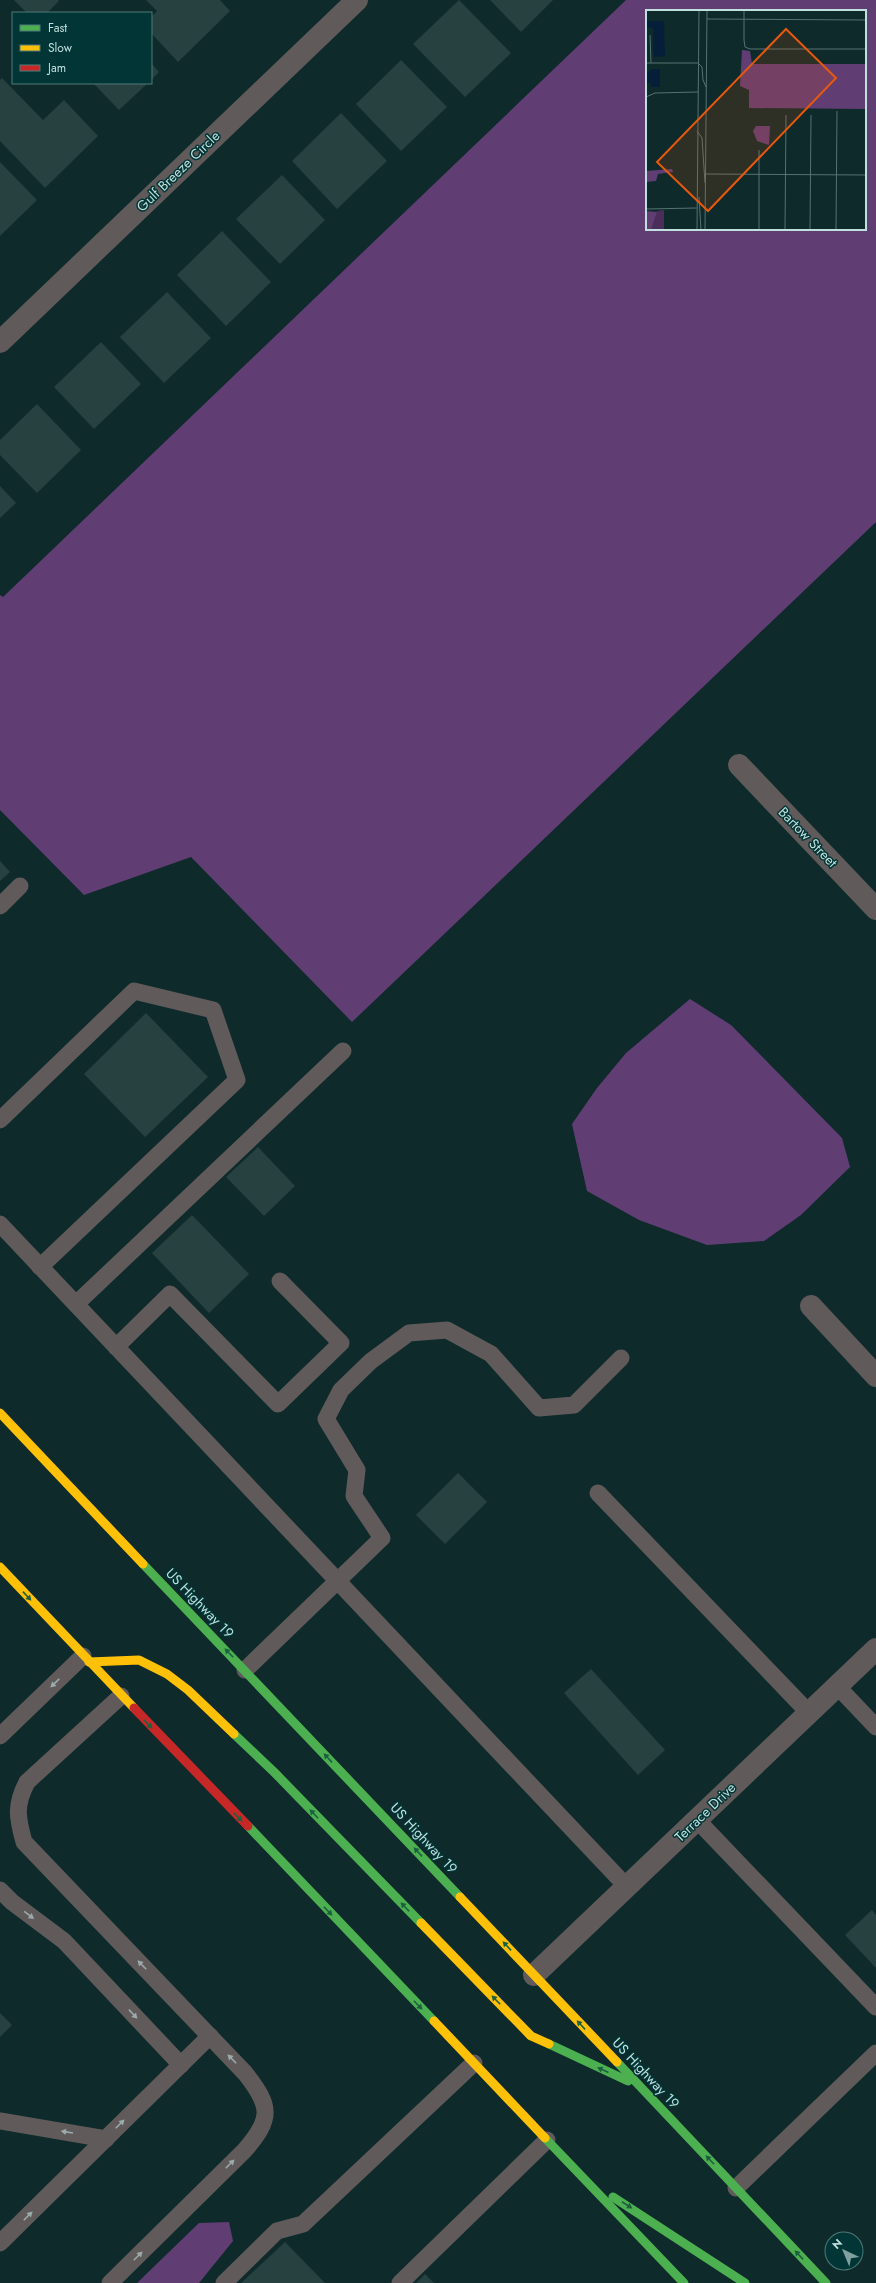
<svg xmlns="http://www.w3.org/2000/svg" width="876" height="2283" font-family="Jost,sans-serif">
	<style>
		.forest { fill: #603e74; fill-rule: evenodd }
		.building { fill: #274040 }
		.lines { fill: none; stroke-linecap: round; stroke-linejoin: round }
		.lane { stroke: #615a5b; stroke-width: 17 }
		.street { stroke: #615a5b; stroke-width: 22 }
		.fast { stroke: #4caf50; stroke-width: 9 }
		.slow { stroke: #ffc107; stroke-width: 9 }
		.jam { stroke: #c62828; stroke-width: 9 }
		.oneway { fill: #1c603f }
		.oneway2 { fill: #9baaaa }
		.labels { text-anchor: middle; stroke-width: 3; stroke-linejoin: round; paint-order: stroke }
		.street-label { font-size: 14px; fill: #c1dfde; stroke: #023636 }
		.inset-road { fill: none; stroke: #567272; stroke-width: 1 }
		.view { fill: #e8590c; fill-opacity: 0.15; stroke: #e8590c; stroke-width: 2 }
		.inset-edge { fill: none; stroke: #c1dfde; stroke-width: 2 }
	</style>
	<rect width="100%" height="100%" fill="#0e2a2a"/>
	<g class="forest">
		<path d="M 626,0 L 876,0 L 876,522 L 352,1022 L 191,857 L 84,895 L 0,810 L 0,595 L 3,597 ZM 647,11 L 865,11 L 865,229 L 647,229 Z"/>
		<path d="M 690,999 L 731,1025 L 842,1138 L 850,1167 L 801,1215 L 764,1241 L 707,1245 L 639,1220 L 587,1191 L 572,1124 L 597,1088 L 626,1053 Z"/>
		<path d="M 229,2222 L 233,2241 L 199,2283 L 137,2283 L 199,2223 Z"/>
	</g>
	<g class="building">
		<path d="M 14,0 L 58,0 L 59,1 L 47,13 L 27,13 Z"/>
		<path d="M 146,0 L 220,0 L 230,11 L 178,62 L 151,33 L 151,17 L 157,11 Z"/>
		<path d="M 459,0 L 511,53 L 465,97 L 413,44 Z"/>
		<path d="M 490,0 L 553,0 L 521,32 Z"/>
		<path d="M 401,60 L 447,107 L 401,151 L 356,104 Z"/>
		<path d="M 151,63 L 159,72 L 151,80 Z"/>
		<path d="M 2,78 L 43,120 L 64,100 L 98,136 L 45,188 L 0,141 L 0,80 Z"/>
		<path d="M 93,83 L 148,83 L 119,110 Z"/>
		<path d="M 341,113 L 387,161 L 337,209 L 292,161 Z"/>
		<path d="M 0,162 L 37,200 L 0,236 Z"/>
		<path d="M 282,175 L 325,220 L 280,264 L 236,219 Z"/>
		<path d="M 222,231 L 271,282 L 226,326 L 177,275 Z"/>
		<path d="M 167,292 L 211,338 L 164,383 L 120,337 Z"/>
		<path d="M 101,342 L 141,384 L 94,429 L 54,387 Z"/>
		<path d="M 37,404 L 81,450 L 37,493 L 0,455 L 0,440 Z"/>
		<path d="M 0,486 L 16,503 L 0,518 Z"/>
		<path d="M 0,861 L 10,872 L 0,881 Z"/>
		<path d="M 146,1013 L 208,1077 L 145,1137 L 84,1074 Z"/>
		<path d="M 258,1147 L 295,1186 L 264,1216 L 226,1177 Z"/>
		<path d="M 192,1215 L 249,1274 L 209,1313 L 152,1253 Z"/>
		<path d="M 458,1473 L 487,1502 L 445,1544 L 416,1515 Z"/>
		<path d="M 591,1669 L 665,1750 L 638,1775 L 564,1693 Z"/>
		<path d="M 872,1910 L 876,1915 L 876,1968 L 845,1935 Z"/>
		<path d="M 0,2013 L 12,2025 L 0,2037 Z"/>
		<path d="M 285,2242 L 325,2283 L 241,2283 Z"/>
		<path d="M 425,2274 L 434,2283 L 416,2283 Z"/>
	</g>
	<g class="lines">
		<g class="lane">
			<path d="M 0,906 L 20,886"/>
			<path d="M 0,1120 L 134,991 L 213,1010 L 237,1080 L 40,1267"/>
			<path d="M 0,1224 L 627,1887"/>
			<path d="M 76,1304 L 343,1051"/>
			<path d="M 116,1347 L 170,1294 L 278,1404 L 341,1343 L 280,1281"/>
			<path d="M 598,1493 L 809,1713"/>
			<path d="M 245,1670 L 382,1538 L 354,1496 L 357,1470 L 326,1419 L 341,1390 L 371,1361 L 409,1333 L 447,1330 L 491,1354 L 539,1408 L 574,1405 L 621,1358"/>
			<path d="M 837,1686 L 876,1727"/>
			<path d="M 0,1736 L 83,1656"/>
			<path d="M 697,1820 L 876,2007"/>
			<path d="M 0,1890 L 12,1902 L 64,1941 L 181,2065"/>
			<path d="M 0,2121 L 106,2139"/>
			<path d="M 736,2188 L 876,2053"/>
			<path d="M 0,2243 L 210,2036"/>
			<path d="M 110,2283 L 244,2151 C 272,2119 272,2107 245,2073 L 24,1842 C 17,1817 15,1805 27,1782 L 121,1696"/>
			<path d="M 224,2283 L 277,2231 L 303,2224 L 474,2063"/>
			<path d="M 400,2283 L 547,2140"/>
		</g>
		<g class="street">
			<path d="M 0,342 L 357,0"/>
			<path d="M 739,765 L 876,909"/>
			<path d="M 811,1306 L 876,1376"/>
			<path d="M 534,1975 L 876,1649"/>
		</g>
		<g class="fast">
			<path d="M 143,1564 L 460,1897"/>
			<path d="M 234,1734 L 274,1772 L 421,1923"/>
			<path d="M 248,1826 L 434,2021"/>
			<path d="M 549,2044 L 628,2081"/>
			<path d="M 617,2062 L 826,2283"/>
			<path d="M 545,2138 L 684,2283"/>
			<path d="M 613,2197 L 745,2283"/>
		</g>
		<g class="slow">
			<path d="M 0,1413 L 143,1564"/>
			<path d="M 0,1567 L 134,1708"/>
			<path d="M 89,1662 L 139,1660 L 167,1674 L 188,1690 L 234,1734"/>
			<path d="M 460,1897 L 617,2062"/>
			<path d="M 421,1923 L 531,2036 L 549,2044"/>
			<path d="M 434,2021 L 545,2138"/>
		</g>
		<path class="jam" d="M 134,1708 L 248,1826"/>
	</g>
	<defs><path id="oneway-solid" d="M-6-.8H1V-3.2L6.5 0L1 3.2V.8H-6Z"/></defs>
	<g class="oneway">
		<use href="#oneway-solid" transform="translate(27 1596) rotate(47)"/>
		<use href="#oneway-solid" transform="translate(229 1653) rotate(-134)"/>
		<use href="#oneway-solid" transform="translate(148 1724) rotate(46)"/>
		<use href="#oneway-solid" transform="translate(328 1758) rotate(-133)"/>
		<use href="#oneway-solid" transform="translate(314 1814) rotate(-134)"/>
		<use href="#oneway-solid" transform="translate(238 1817) rotate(46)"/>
		<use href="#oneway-solid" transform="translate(418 1852) rotate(-133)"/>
		<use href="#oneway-solid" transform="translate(405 1907) rotate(-134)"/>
		<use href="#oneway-solid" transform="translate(328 1911) rotate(46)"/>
		<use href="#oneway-solid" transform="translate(507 1946) rotate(-133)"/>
		<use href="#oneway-solid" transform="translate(496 2000) rotate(-134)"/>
		<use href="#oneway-solid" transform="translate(418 2005) rotate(46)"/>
		<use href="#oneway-solid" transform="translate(581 2025) rotate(-133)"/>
		<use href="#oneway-solid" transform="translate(603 2070) rotate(-155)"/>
		<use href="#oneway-solid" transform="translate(710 2160) rotate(-134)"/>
		<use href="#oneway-solid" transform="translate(627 2205) rotate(33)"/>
		<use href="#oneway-solid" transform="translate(799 2255) rotate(-133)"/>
	</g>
	<g class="oneway2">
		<use href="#oneway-solid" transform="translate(55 1683) rotate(136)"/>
		<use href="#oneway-solid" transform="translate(29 1915) rotate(37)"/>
		<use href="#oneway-solid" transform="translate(142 1965) rotate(-134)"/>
		<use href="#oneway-solid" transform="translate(133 2014) rotate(47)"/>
		<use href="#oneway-solid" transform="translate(232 2059) rotate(-134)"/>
		<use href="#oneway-solid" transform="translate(120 2124) rotate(-45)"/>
		<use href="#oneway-solid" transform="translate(67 2132) rotate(-171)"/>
		<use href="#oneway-solid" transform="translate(230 2164) rotate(-45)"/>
		<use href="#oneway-solid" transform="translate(28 2216) rotate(-45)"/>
		<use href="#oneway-solid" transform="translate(138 2256) rotate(-45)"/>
	</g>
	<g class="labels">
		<g class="street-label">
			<text transform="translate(178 171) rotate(-44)" y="5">Gulf Breeze Circle</text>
			<text transform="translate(808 837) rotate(46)" y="5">Bartow Street</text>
			<text transform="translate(200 1603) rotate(46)" y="5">US Highway 19</text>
			<text transform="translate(705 1812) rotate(-44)" y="5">Terrace Drive</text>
			<text transform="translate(424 1838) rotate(47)" y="5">US Highway 19</text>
			<text transform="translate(646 2073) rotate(47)" y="5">US Highway 19</text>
		</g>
	</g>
	<g transform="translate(646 10)">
		<rect width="220" height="220" fill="#0e2a2a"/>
		<path d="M 18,200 L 18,220 L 5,220 L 11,201 Z" fill="#4a2d5b"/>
		<path d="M 96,40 L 104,41 L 106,54 L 220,54 L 220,99 L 103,98 L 103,80 L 94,76 ZM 110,116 L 124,116 L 123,135 L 111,131 L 107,121 ZM 26,159 L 27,162 L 12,164 L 10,171 L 0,172 L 0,161 ZM 0,201 L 11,202 L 5,220 L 0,220 Z" fill="#603e74"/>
		<path d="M 0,11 L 18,11 L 19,46 L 8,47 L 7,18 L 0,17 ZM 6,59 L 14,59 L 14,77 L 5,77 L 5,73 L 0,73 L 0,64 Z" fill="#051f3a"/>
		<path class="inset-road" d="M 98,0 L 98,30 L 99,37 L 104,39 L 220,39M 61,9 L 220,10M 4,25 L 5,53M 0,53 L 52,53M 52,53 L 56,57 L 57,70 L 60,77M 0,87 L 9,83 L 52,82M 51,121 L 56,128 L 59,173M 60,164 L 220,165M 53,187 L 55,220M 0,199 L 51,198M 51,220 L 53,0M 59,220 L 61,0M 113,220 L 113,140M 139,220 L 140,105M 164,220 L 165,105M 190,220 L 191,101"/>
		<path class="view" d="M 140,19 L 190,68 L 62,201 L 11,152 Z"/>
		<rect width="220" height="220" class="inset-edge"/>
	</g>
	<rect x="12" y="12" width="140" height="72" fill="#023636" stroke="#4e7a79"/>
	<rect x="20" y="25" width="20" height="6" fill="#4caf50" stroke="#4e7a79"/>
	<text x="48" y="32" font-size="12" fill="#c1dfde">Fast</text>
	<rect x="20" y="45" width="20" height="6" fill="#ffc107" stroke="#4e7a79"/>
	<text x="48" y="52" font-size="12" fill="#c1dfde">Slow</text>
	<rect x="20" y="65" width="20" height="6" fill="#c62828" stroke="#4e7a79"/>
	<text x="48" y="72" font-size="12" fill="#c1dfde">Jam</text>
	<g transform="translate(844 2251) rotate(316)"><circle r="19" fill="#023636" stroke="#4e7a79"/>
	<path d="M0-3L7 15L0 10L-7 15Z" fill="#82a09f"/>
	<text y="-6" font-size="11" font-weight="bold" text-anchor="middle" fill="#c1dfde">N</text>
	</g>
</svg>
